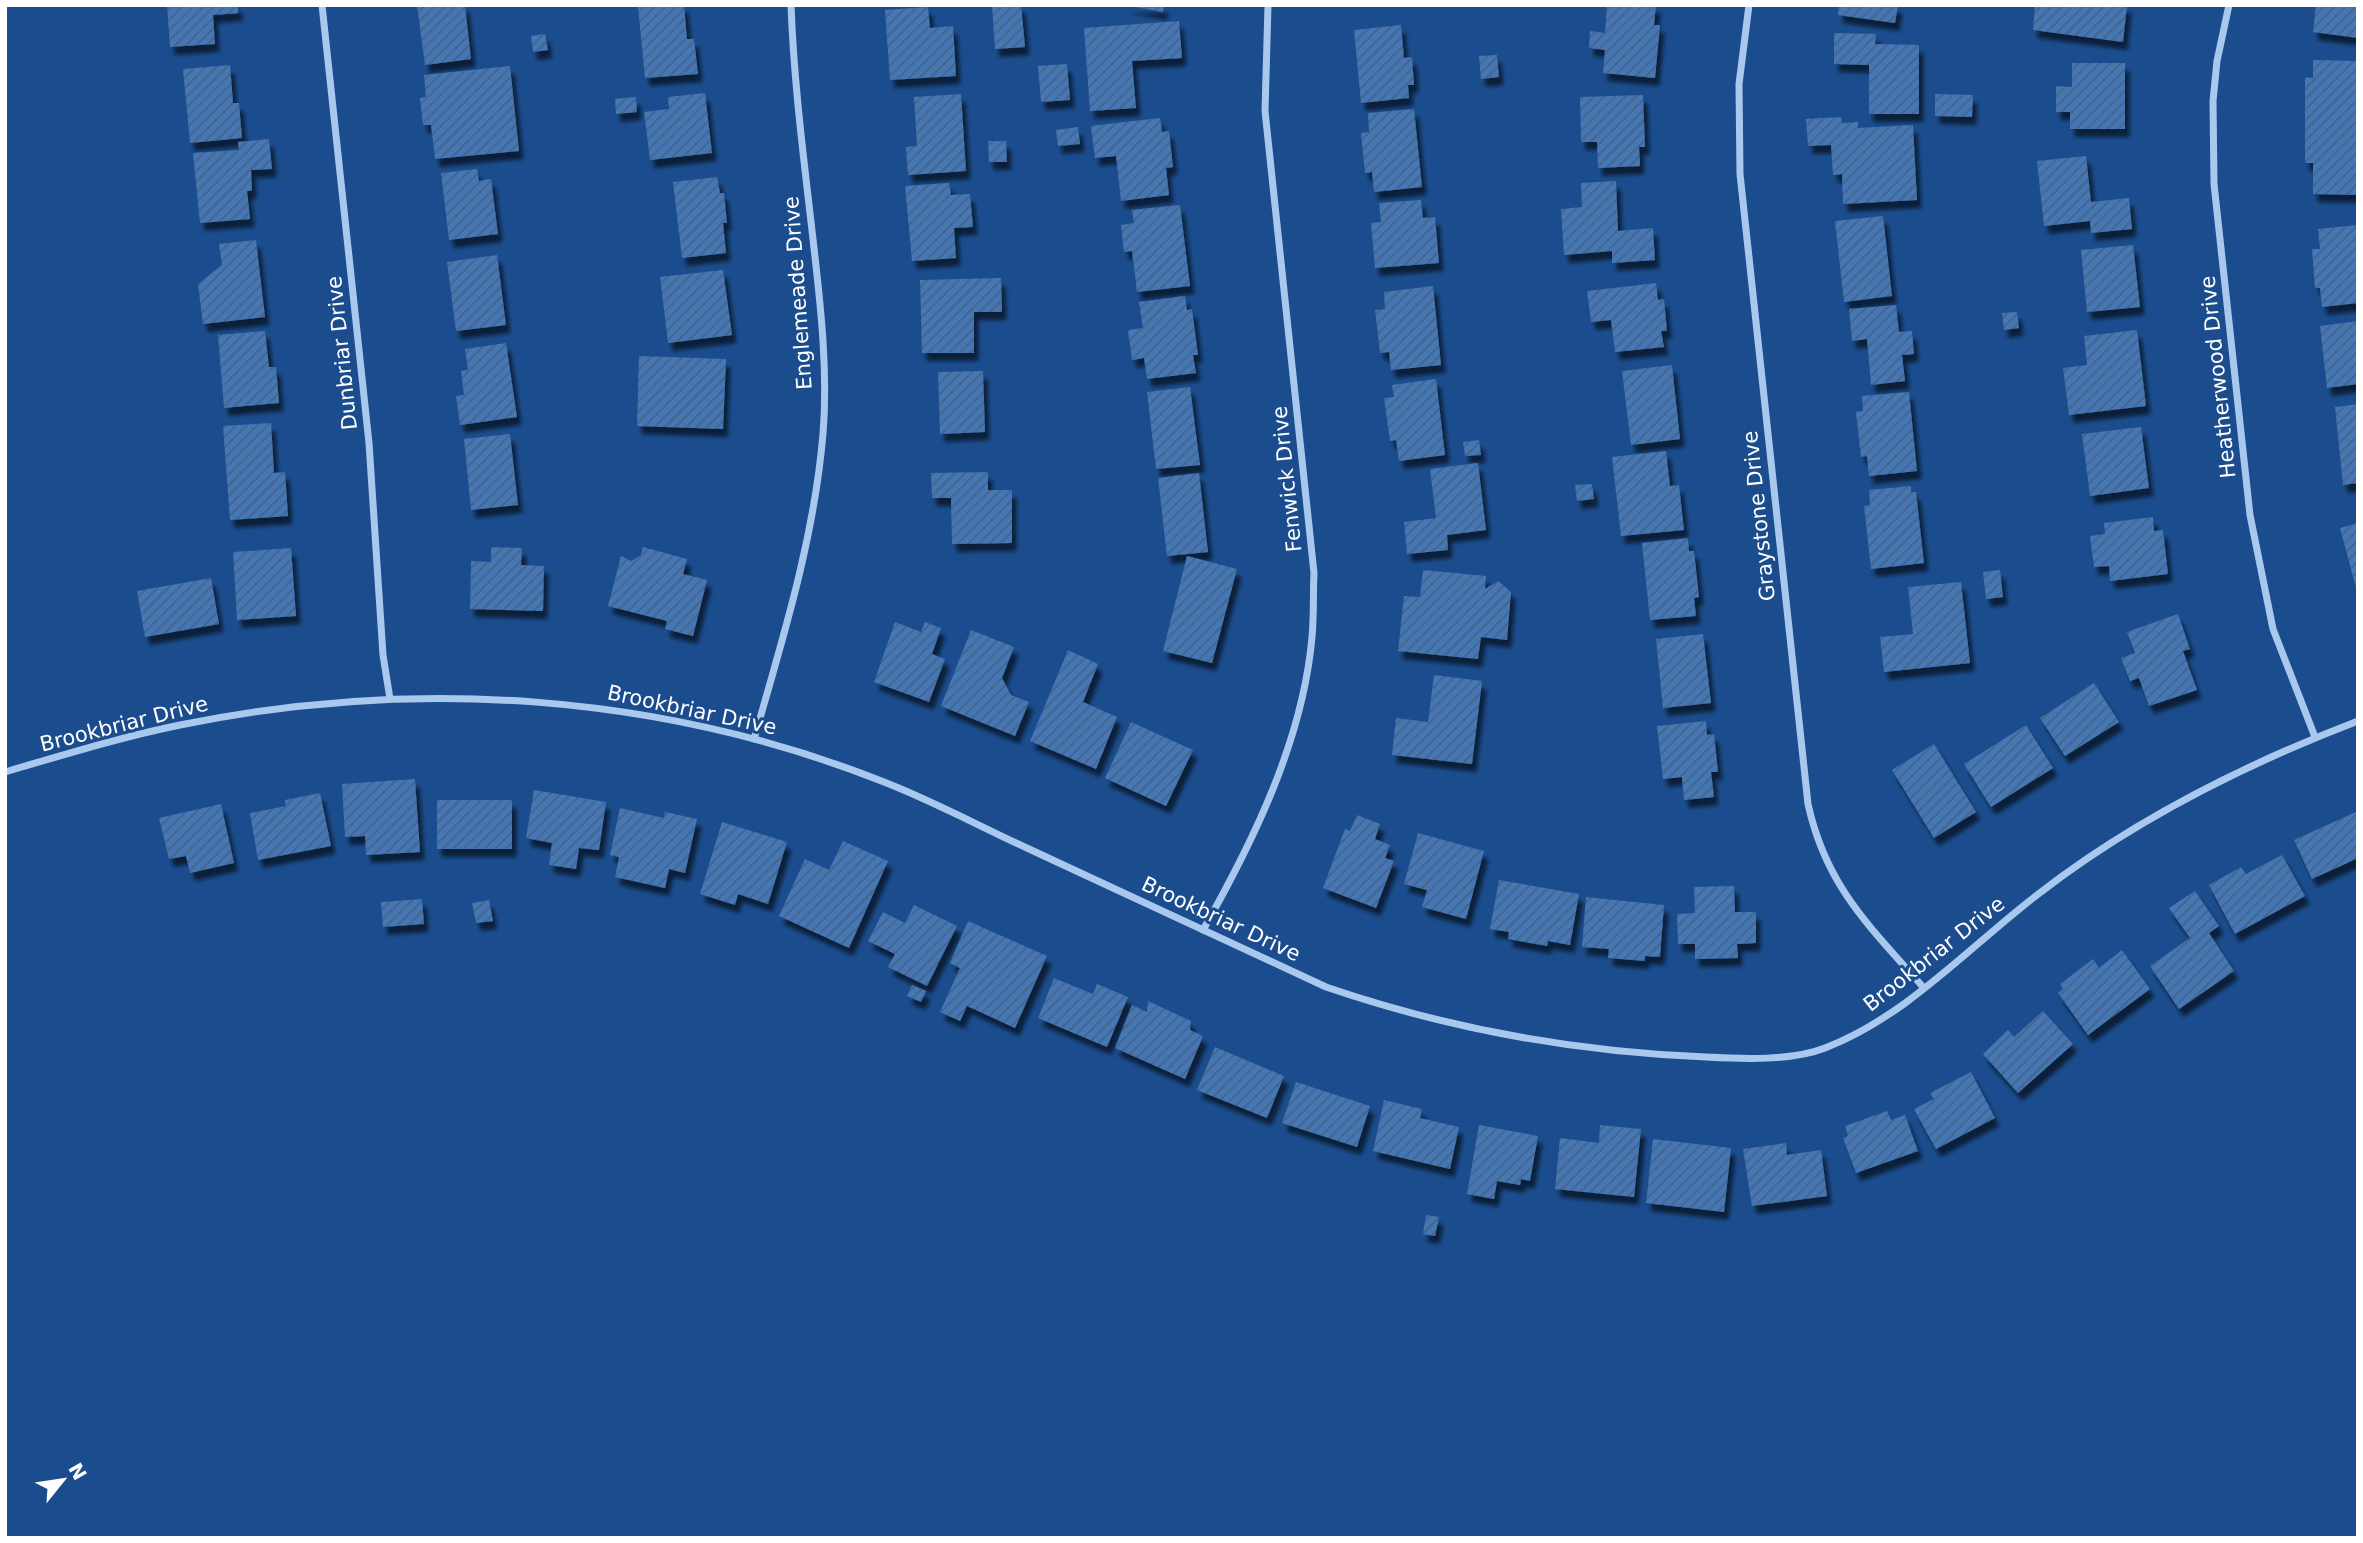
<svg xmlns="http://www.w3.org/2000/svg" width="2363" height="1543" font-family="'DejaVu Sans',sans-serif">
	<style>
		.building { fill: url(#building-hatch); filter: url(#shadow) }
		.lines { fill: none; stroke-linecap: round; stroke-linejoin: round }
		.street { stroke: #a9c8ee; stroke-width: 7 }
		.labels { text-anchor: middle; stroke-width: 6; stroke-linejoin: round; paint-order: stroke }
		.street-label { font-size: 21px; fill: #fff; stroke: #1b4d8e }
	</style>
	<defs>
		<pattern id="building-hatch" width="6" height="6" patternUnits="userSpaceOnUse" patternTransform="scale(1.75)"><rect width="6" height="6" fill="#4477b6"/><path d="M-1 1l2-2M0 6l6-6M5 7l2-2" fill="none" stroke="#486281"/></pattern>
		<filter id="shadow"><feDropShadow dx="4.5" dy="8" stdDeviation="2" flood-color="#0009"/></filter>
	</defs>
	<rect width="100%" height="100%" fill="#1b4d8e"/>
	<g class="building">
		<path d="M 167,5 L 238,5 L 238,13 L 213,15 L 215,44 L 170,47 Z"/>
		<path d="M 417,5 L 465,5 L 471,59 L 425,65 Z"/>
		<path d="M 684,5 L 687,39 L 694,39 L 698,74 L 645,78 L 638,7 Z"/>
		<path d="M 992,5 L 1021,5 L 1025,47 L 995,49 Z"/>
		<path d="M 1124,5 L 1164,5 L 1163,12 Z"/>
		<path d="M 1607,5 L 1656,5 L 1654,25 L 1660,25 L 1655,78 L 1603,73 L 1605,50 L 1589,48 L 1590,31 L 1605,33 Z"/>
		<path d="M 1839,5 L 1898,5 L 1895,23 L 1838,15 Z"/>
		<path d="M 2035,5 L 2127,5 L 2123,42 L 2033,30 Z"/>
		<path d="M 2316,5 L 2358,5 L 2358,38 L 2313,32 Z"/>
		<path d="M 928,7 L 930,28 L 953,26 L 956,76 L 890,80 L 885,10 Z"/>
		<path d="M 1179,21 L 1182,58 L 1132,61 L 1136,108 L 1090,111 L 1084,28 Z"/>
		<path d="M 1401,25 L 1404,58 L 1412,57 L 1414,85 L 1408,85 L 1409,98 L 1361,103 L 1354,30 Z"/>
		<path d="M 1834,33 L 1876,34 L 1875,44 L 1919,45 L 1919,114 L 1869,114 L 1869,65 L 1834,64 Z"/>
		<path d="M 545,34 L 548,50 L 533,52 L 531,36 Z"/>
		<path d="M 1497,55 L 1499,77 L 1481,79 L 1479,56 Z"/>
		<path d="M 2313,60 L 2358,61 L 2358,195 L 2313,194 L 2313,163 L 2305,163 L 2305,77 L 2313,78 Z"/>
		<path d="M 2072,63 L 2125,63 L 2125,129 L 2070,129 L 2070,112 L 2056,112 L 2056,86 L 2072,87 Z"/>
		<path d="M 1067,64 L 1070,100 L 1041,102 L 1038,66 Z"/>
		<path d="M 230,65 L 233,103 L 239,103 L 242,138 L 190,143 L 183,69 Z"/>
		<path d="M 510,66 L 519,151 L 435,159 L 431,125 L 423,125 L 420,98 L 426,97 L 424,75 Z"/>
		<path d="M 705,93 L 712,153 L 650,160 L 644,112 L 669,109 L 668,97 Z"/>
		<path d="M 961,94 L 966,171 L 908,175 L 906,147 L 917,146 L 914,97 Z"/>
		<path d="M 1935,94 L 1973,95 L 1972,117 L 1935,116 Z"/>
		<path d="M 1643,95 L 1645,147 L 1639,147 L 1640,166 L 1598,168 L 1597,142 L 1581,142 L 1580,97 Z"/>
		<path d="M 636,97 L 637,112 L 616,114 L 615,99 Z"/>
		<path d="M 1414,109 L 1422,187 L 1374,192 L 1372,172 L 1365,173 L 1361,133 L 1369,132 L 1368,113 Z"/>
		<path d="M 1841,117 L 1842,123 L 1858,122 L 1858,128 L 1913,125 L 1917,200 L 1843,204 L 1842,174 L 1833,175 L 1831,145 L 1808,146 L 1806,119 Z"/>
		<path d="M 1160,118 L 1162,132 L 1169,131 L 1173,167 L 1166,168 L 1169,195 L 1121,201 L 1116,156 L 1095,158 L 1091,126 Z"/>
		<path d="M 1078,127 L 1080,144 L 1058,146 L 1056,130 Z"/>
		<path d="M 269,139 L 272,169 L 251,170 L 252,191 L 247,191 L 250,219 L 200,223 L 193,153 L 239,150 L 238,142 Z"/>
		<path d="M 988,141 L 1006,141 L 1007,162 L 989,162 Z"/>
		<path d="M 2086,156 L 2091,202 L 2129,198 L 2132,229 L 2091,233 L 2090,221 L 2044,226 L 2037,161 Z"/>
		<path d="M 477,169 L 479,181 L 491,179 L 498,234 L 449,240 L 441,173 Z"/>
		<path d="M 717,177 L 720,193 L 724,193 L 727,223 L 723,223 L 726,253 L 682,258 L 673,182 Z"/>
		<path d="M 1616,181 L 1618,231 L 1653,228 L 1655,260 L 1612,263 L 1612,251 L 1564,255 L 1561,209 L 1582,207 L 1581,183 Z"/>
		<path d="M 949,183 L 951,195 L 970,194 L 973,227 L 954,228 L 956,258 L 912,261 L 905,186 Z"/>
		<path d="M 1421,200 L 1423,218 L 1435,217 L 1439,263 L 1375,268 L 1371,223 L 1381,222 L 1379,203 Z"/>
		<path d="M 1180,205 L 1190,286 L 1137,292 L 1132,251 L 1124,252 L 1121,225 L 1134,223 L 1132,210 Z"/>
		<path d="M 1883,216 L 1892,296 L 1844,302 L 1835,221 Z"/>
		<path d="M 2358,225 L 2358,303 L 2322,307 L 2320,288 L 2315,288 L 2312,249 L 2320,249 L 2318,229 Z"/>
		<path d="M 256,240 L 265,317 L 203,324 L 198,284 L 222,265 L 219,244 Z"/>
		<path d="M 2133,245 L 2140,307 L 2087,312 L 2081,250 Z"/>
		<path d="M 497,255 L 506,325 L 456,331 L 447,262 Z"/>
		<path d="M 723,270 L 732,335 L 668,343 L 660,277 Z"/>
		<path d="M 1001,278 L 1002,312 L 974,312 L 974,353 L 922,353 L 920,280 Z"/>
		<path d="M 1656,283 L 1658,300 L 1664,299 L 1667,331 L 1661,331 L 1664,347 L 1615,352 L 1611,320 L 1591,322 L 1587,291 Z"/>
		<path d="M 1433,286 L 1441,365 L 1391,370 L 1389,352 L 1380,353 L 1375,310 L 1385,309 L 1384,292 Z"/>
		<path d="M 1185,296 L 1187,310 L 1192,309 L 1198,355 L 1193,355 L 1196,373 L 1147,379 L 1144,358 L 1132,360 L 1128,330 L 1143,328 L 1139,302 Z"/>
		<path d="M 1896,305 L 1899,332 L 1912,331 L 1914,354 L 1902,355 L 1905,381 L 1871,385 L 1867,339 L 1852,341 L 1849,309 Z"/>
		<path d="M 2017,312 L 2019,328 L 2004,330 L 2002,313 Z"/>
		<path d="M 2358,321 L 2358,384 L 2327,388 L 2320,326 Z"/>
		<path d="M 2137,330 L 2146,406 L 2069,415 L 2063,368 L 2087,365 L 2084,336 Z"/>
		<path d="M 265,331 L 269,367 L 276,367 L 279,403 L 224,408 L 218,335 Z"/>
		<path d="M 506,343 L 517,417 L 460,425 L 456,396 L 464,395 L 461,371 L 468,370 L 465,349 Z"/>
		<path d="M 639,356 L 726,359 L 723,429 L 637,426 Z"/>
		<path d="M 1672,365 L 1680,439 L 1631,445 L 1622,371 Z"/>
		<path d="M 983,371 L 985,432 L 940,434 L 938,372 Z"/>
		<path d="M 1436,379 L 1445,455 L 1399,461 L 1396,440 L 1390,441 L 1384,398 L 1394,397 L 1392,385 Z"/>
		<path d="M 1190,387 L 1200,465 L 1156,469 L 1147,392 Z"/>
		<path d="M 1909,392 L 1917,471 L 1869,476 L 1867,456 L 1861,457 L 1856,412 L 1863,411 L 1862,396 Z"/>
		<path d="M 2358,404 L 2358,483 L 2343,485 L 2335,407 Z"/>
		<path d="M 271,423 L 274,473 L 285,472 L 288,516 L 230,520 L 223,426 Z"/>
		<path d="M 2141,427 L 2149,488 L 2090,496 L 2082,434 Z"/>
		<path d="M 510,434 L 518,505 L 471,510 L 464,439 Z"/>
		<path d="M 1479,440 L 1481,455 L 1465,456 L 1463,442 Z"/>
		<path d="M 1666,451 L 1670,486 L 1679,485 L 1684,530 L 1621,536 L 1612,457 Z"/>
		<path d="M 1478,463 L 1486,530 L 1447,535 L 1448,550 L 1407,554 L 1404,522 L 1436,518 L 1430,469 Z"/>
		<path d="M 988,472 L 988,490 L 1012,490 L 1012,543 L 952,544 L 951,498 L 932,498 L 931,473 Z"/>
		<path d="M 1199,473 L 1208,552 L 1167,556 L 1158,478 Z"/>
		<path d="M 1592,484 L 1594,499 L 1577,501 L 1575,485 Z"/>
		<path d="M 1911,486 L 1911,492 L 1916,492 L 1924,563 L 1871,569 L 1864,506 L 1870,505 L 1869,490 Z"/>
		<path d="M 2153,517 L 2154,531 L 2163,530 L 2168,574 L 2110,581 L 2109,566 L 2094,567 L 2090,536 L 2105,534 L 2104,523 Z"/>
		<path d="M 2358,523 L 2358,592 L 2357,592 L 2340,528 Z"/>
		<path d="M 1688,538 L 1689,551 L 1694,551 L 1699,597 L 1694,598 L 1696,616 L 1650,620 L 1642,543 Z"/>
		<path d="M 491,547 L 522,548 L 521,565 L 544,566 L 543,611 L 470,609 L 471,561 L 491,562 Z"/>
		<path d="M 643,547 L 687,559 L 683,574 L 707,580 L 693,636 L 665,629 L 667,621 L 608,606 L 621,556 L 631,561 L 641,555 Z"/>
		<path d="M 291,548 L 296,616 L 237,620 L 233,552 Z"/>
		<path d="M 1187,556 L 1237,569 L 1212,663 L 1163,651 Z"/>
		<path d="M 1423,570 L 1486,576 L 1485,589 L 1498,581 L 1511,592 L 1507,640 L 1481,637 L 1478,659 L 1398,651 L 1404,596 L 1420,597 Z"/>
		<path d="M 2000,570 L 2003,597 L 1986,599 L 1983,572 Z"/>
		<path d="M 211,578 L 219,624 L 145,637 L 137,591 Z"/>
		<path d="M 1961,582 L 1970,663 L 1884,672 L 1880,637 L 1913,634 L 1908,587 Z"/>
		<path d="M 2178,614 L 2190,649 L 2183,651 L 2197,690 L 2149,706 L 2139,678 L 2130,681 L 2121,658 L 2135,653 L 2127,632 Z"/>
		<path d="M 895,622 L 921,632 L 925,622 L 941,628 L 932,654 L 945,659 L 929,702 L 874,682 Z"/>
		<path d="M 971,630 L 1014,647 L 1002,678 L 1011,695 L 1029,702 L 1015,736 L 941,706 Z"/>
		<path d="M 1703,634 L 1711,703 L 1663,708 L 1656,639 Z"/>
		<path d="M 1068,650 L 1098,664 L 1083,702 L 1117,717 L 1096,769 L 1030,741 Z"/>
		<path d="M 1434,675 L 1482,681 L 1472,764 L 1392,755 L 1396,718 L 1428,722 Z"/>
		<path d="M 2094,683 L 2119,722 L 2065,756 L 2040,718 Z"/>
		<path d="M 1706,721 L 1707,735 L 1714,734 L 1718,772 L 1711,772 L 1714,797 L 1684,800 L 1682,777 L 1663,779 L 1657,726 Z"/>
		<path d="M 1131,722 L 1193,750 L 1166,806 L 1105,778 Z"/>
		<path d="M 2026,725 L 2053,768 L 1991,807 L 1964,764 Z"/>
		<path d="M 1934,744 L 1976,812 L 1934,838 L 1892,770 Z"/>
		<path d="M 415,779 L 420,852 L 366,855 L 365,836 L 345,837 L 342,784 Z"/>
		<path d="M 534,790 L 606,802 L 599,850 L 579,848 L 576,869 L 549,865 L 552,843 L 526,838 Z"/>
		<path d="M 320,793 L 331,846 L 258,860 L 250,813 L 286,806 L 285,800 Z"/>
		<rect x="437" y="800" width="75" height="49"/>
		<path d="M 221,804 L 234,863 L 190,873 L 186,856 L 169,859 L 159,818 Z"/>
		<path d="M 620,808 L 664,818 L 665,812 L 697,819 L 685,873 L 669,869 L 665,888 L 615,877 L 619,857 L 610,855 Z"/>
		<path d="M 2358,811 L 2358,858 L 2312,879 L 2294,840 Z"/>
		<path d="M 1357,815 L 1380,824 L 1375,839 L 1390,845 L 1385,858 L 1394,861 L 1376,908 L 1323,888 L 1345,829 L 1350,831 Z"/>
		<path d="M 722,822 L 787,842 L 768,904 L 738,894 L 735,905 L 700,894 Z"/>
		<path d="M 1418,833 L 1484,851 L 1466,919 L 1422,907 L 1427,890 L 1404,884 Z"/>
		<path d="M 843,841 L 888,861 L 849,948 L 779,916 L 805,859 L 829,870 Z"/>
		<path d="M 2282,855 L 2305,896 L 2235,934 L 2209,885 L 2241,867 L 2246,874 Z"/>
		<path d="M 1499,880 L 1579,894 L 1570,945 L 1548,941 L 1547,946 L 1508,939 L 1509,932 L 1490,929 Z"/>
		<path d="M 1734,886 L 1735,912 L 1756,912 L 1756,943 L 1737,944 L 1738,958 L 1695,959 L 1695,944 L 1678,944 L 1677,914 L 1695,913 L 1694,887 Z"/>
		<path d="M 2195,891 L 2219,926 L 2209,933 L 2234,971 L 2179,1009 L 2150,966 L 2190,938 L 2169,908 Z"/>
		<path d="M 1586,897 L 1664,905 L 1660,957 L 1645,956 L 1645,961 L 1608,958 L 1609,949 L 1582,947 Z"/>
		<path d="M 422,899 L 424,924 L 383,927 L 381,902 Z"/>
		<path d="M 489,900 L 493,921 L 476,923 L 472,903 Z"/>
		<path d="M 914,905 L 957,926 L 927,986 L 888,967 L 895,954 L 868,941 L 883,912 L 905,923 Z"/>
		<path d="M 968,921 L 1047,956 L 1015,1028 L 967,1006 L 960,1021 L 940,1012 L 960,968 L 950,963 Z"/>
		<path d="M 2122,950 L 2150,989 L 2088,1035 L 2058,993 L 2063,989 L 2060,984 L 2093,959 L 2099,968 Z"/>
		<path d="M 1054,978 L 1093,994 L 1097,984 L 1128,997 L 1107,1047 L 1038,1018 Z"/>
		<path d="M 912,985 L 926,991 L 921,1002 L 907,996 Z"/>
		<path d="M 1148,1001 L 1191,1021 L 1190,1030 L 1203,1036 L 1185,1079 L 1115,1048 L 1132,1005 L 1147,1012 Z"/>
		<path d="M 2043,1011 L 2073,1044 L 2018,1093 L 1983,1054 L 2008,1030 L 2014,1037 Z"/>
		<path d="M 1215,1047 L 1284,1076 L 1267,1118 L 1197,1090 Z"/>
		<path d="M 1971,1072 L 1995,1118 L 1936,1149 L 1914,1109 L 1934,1099 L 1930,1093 Z"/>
		<path d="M 1296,1082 L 1370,1106 L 1357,1147 L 1282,1123 Z"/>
		<path d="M 1384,1100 L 1422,1109 L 1420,1118 L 1459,1127 L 1450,1169 L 1373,1151 Z"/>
		<path d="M 1887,1111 L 1891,1120 L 1905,1115 L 1918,1151 L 1856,1173 L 1843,1138 L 1848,1136 L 1845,1126 Z"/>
		<path d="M 1479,1125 L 1538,1136 L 1530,1181 L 1521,1179 L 1520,1185 L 1497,1181 L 1494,1199 L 1467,1194 Z"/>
		<path d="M 1600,1125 L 1641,1129 L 1634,1197 L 1555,1189 L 1560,1138 L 1599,1143 Z"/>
		<path d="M 1653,1139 L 1731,1148 L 1724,1212 L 1646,1203 Z"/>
		<path d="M 1786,1143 L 1787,1155 L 1821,1150 L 1827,1196 L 1752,1206 L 1743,1149 Z"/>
		<path d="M 1426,1215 L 1439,1217 L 1435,1236 L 1423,1234 Z"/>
	</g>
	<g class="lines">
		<g class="street">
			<path d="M 322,5 L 369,443 L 383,655 L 390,699"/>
			<path d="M 1749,5 L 1739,84 L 1740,174 L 1808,804 C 1826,886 1869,926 1923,987"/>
			<path d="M 2229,5 L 2217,61 L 2213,101 L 2214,184 L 2250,515 L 2273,629 L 2315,737"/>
			<path d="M 754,739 C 783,638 814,539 823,434 C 828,373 821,309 814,248 C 805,168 794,87 791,5"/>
			<path d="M 5,772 C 63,755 121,737 180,725 C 415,677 660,693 884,782 C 933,801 981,827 1029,849 C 1128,895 1227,941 1326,987 C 1449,1029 1576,1052 1706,1057 C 1742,1059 1792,1061 1825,1048 C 1906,1017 1969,947 2037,895 C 2132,821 2246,764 2358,721"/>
			<path d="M 1203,930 C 1253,842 1303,740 1312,637 C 1314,616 1313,594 1314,573 L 1265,111 L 1268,5"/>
		</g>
	</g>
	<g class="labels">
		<g class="street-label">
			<text transform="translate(798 293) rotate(-94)" y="7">Englemeade Drive</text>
			<text transform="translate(342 353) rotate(-96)" y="7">Dunbriar Drive</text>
			<text transform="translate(2218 377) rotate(-96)" y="7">Heatherwood Drive</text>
			<text transform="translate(1287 479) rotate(-96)" y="7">Fenwick Drive</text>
			<text transform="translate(1759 516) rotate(-96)" y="7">Graystone Drive</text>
			<text transform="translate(692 710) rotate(12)" y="7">Brookbriar Drive</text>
			<text transform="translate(124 724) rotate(-14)" y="7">Brookbriar Drive</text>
			<text transform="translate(1221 919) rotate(25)" y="7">Brookbriar Drive</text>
			<text transform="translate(1934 954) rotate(-38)" y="7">Brookbriar Drive</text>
		</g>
	</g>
	<rect width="2363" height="1543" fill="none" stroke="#ffffff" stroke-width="14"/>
	<g transform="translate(63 1480) rotate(60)" stroke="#1b4d8e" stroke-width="5" paint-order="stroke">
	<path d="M0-5L12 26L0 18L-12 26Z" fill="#ffffff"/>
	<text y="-10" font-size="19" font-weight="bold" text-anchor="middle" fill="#ffffff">N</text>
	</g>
</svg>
